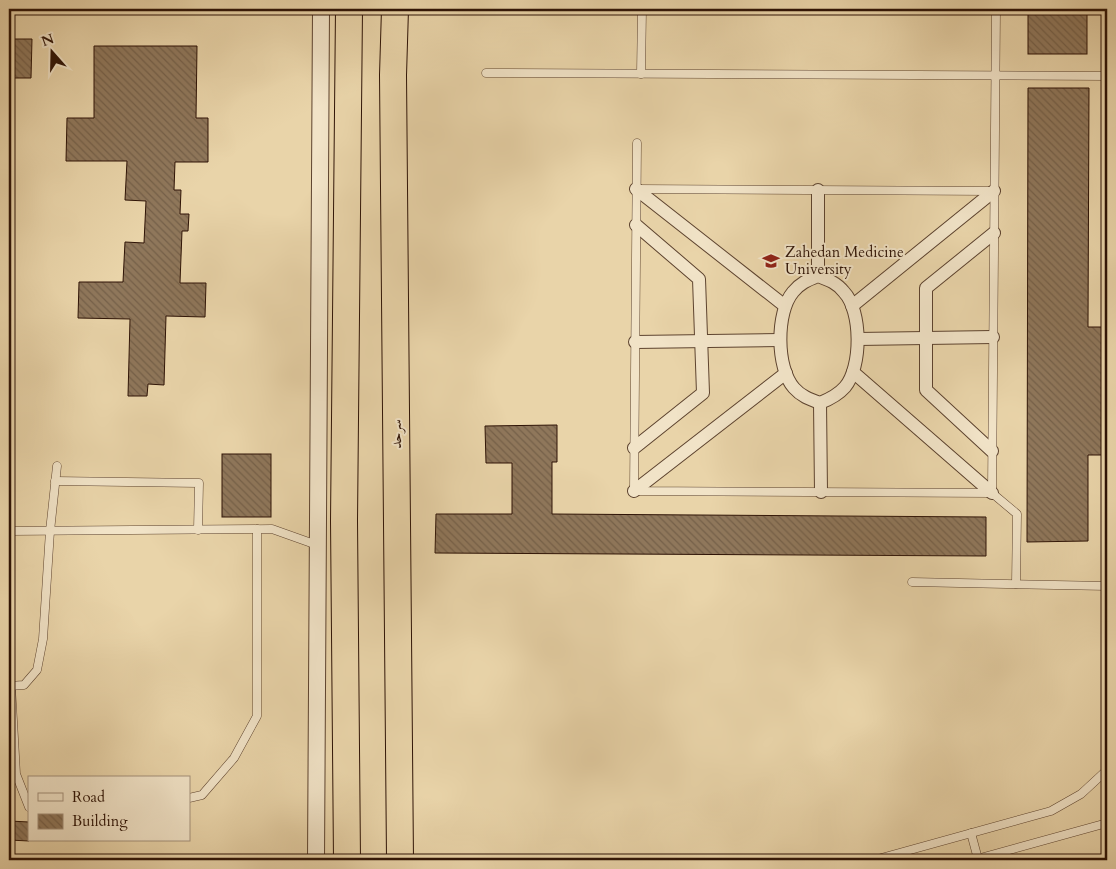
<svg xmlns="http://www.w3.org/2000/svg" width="1116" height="869" font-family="Cardo,Amiri,serif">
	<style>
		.building { fill: url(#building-back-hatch); stroke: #2e1306 }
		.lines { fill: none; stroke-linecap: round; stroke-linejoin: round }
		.service-casing { stroke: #5d432f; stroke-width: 9 }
		.pedestrian-casing { stroke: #5d432f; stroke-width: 14 }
		.minor-casing { stroke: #5d432f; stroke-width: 18 }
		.trunk-casing { stroke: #2e1306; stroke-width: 28 }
		.service { stroke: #f1e3c7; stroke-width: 8 }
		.pedestrian { stroke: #f1e3c7; stroke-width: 12 }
		.minor { stroke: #f1e3c7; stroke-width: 16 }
		.trunk { stroke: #e9d4a9; stroke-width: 26 }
		.labels { text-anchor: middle; stroke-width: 4; stroke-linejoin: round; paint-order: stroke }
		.poi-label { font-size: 15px; fill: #2e1306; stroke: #f1e3c7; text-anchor: start }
		.street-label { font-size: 15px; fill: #2e1306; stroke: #f1e3c7 }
	</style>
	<defs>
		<pattern id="building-back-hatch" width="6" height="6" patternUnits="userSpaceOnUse" patternTransform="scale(1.25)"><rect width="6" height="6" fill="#8f775b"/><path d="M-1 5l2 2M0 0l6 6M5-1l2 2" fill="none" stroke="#756049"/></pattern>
	</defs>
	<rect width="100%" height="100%" fill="#e9d4a9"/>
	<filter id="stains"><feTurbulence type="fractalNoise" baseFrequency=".004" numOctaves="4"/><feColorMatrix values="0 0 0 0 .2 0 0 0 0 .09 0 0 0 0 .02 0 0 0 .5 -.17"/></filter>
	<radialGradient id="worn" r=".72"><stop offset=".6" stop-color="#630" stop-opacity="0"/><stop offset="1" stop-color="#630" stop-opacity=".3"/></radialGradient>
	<g class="building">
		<rect x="1028" y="9" width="59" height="45"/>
		<path d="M 9,39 L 32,39 L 31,78 L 9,78 Z"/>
		<path d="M 94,46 L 197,46 L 196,118 L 208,118 L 208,162 L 175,162 L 174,190 L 181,190 L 180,214 L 189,214 L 188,231 L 182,231 L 180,283 L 206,283 L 205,317 L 166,316 L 164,385 L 148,384 L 147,396 L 128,396 L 130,319 L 78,318 L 79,282 L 123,282 L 125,242 L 144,243 L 146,201 L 125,200 L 127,161 L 66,161 L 67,118 L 94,118 Z"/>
		<path d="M 1028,88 L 1089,88 L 1088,327 L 1107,327 L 1107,455 L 1088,455 L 1088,541 L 1027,542 Z"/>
		<path d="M 557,425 L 557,462 L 552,462 L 552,514 L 986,517 L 986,556 L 435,553 L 436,514 L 512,514 L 512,463 L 486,463 L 485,426 Z"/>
		<rect x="222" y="454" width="49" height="63"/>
		<path d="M 9,821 L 29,822 L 29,841 L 9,840 Z"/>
	</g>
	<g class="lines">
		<g class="service-casing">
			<g id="service">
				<path d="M 486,73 L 1107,76"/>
				<path d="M 641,74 L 642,9"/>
				<path d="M 637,143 L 634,491 L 992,493 L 1017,514 L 1016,584"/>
				<path d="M 636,189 L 994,191"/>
				<path d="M 55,481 L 199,483 L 198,530"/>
				<path d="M 992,493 L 996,9"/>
				<path d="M 9,531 L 272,529 L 317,545"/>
				<path d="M 912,582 L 1107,586"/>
				<path d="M 9,686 L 24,685 L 37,670 L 43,639 L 50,531 L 57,466"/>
				<path d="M 11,686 L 16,774 L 29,807"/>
				<path d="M 189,798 L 202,795 L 234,758 L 257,716 L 257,529"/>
				<path d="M 971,833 L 978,859"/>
				<path d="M 874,860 L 1051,811 L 1081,794 L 1107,770"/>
				<path d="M 973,860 L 1107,823"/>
			</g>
		</g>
		<g class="pedestrian-casing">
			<g id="pedestrian">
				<path d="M 636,189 L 785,306"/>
				<path d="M 818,190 L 818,276"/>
				<path d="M 818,276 C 829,280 837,283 844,292 C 862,311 862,367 845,387 C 838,395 830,399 820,403 C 809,399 801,396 794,388 C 776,368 776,312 793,292 C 800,283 808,280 818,276 Z"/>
				<path d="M 852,306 L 994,191"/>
				<path d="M 858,339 L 993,337"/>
				<path d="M 635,342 L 780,340"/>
				<path d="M 853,372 L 992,493"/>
				<path d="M 820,403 L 821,492"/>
				<path d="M 634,448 L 703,393 L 699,279 L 636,225"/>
				<path d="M 992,451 L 926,390 L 926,288 L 994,233"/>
				<path d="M 634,491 L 786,373"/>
			</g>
		</g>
		<g class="minor-casing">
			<path id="minor" d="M 316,860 L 321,9"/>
		</g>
		<g class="trunk-casing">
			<g id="trunk">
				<path d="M 395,9 L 393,75 L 400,860"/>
				<path d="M 347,860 L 344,521 L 349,9"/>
			</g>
		</g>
		<use href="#service" class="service"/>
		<use href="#pedestrian" class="pedestrian"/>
		<use href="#minor" class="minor"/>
		<use href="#trunk" class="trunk"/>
	</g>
	<defs>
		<g id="university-bare" transform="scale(1.35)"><path d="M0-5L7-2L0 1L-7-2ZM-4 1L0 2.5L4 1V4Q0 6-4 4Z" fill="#8f2418" stroke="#f1e3c7" stroke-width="2.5" paint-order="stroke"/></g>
	</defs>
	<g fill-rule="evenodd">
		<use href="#university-bare" x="771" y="261"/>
	</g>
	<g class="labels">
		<g class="poi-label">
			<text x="785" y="257">Zahedan Medicine<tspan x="785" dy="17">University</tspan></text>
		</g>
		<g class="street-label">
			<text transform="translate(396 434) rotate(-90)" y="5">سرحد</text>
		</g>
	</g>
	<rect width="1116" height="869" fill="none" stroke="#e9d4a9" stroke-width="30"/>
	<rect x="10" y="10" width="1096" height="849" fill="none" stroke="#2e1306" stroke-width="2.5"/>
	<rect x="15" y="15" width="1086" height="839" fill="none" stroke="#2e1306"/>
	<rect x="28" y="776" width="162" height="65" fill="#f1e3c7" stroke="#a3907a"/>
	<rect x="38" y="793" width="25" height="8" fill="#f1e3c7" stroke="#a3907a"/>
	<text x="72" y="802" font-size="15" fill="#2e1306">Road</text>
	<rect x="38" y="814" width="25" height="15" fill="url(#building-back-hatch)" stroke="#a3907a"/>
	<text x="72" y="826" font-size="15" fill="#2e1306">Building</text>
	<g transform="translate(52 52) rotate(340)" stroke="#f1e3c7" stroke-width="4" paint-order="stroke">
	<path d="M0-4L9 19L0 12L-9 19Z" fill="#2e1306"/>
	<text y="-8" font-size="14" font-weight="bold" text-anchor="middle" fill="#2e1306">N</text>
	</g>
	<rect width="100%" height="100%" filter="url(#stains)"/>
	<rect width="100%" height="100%" fill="url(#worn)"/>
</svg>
